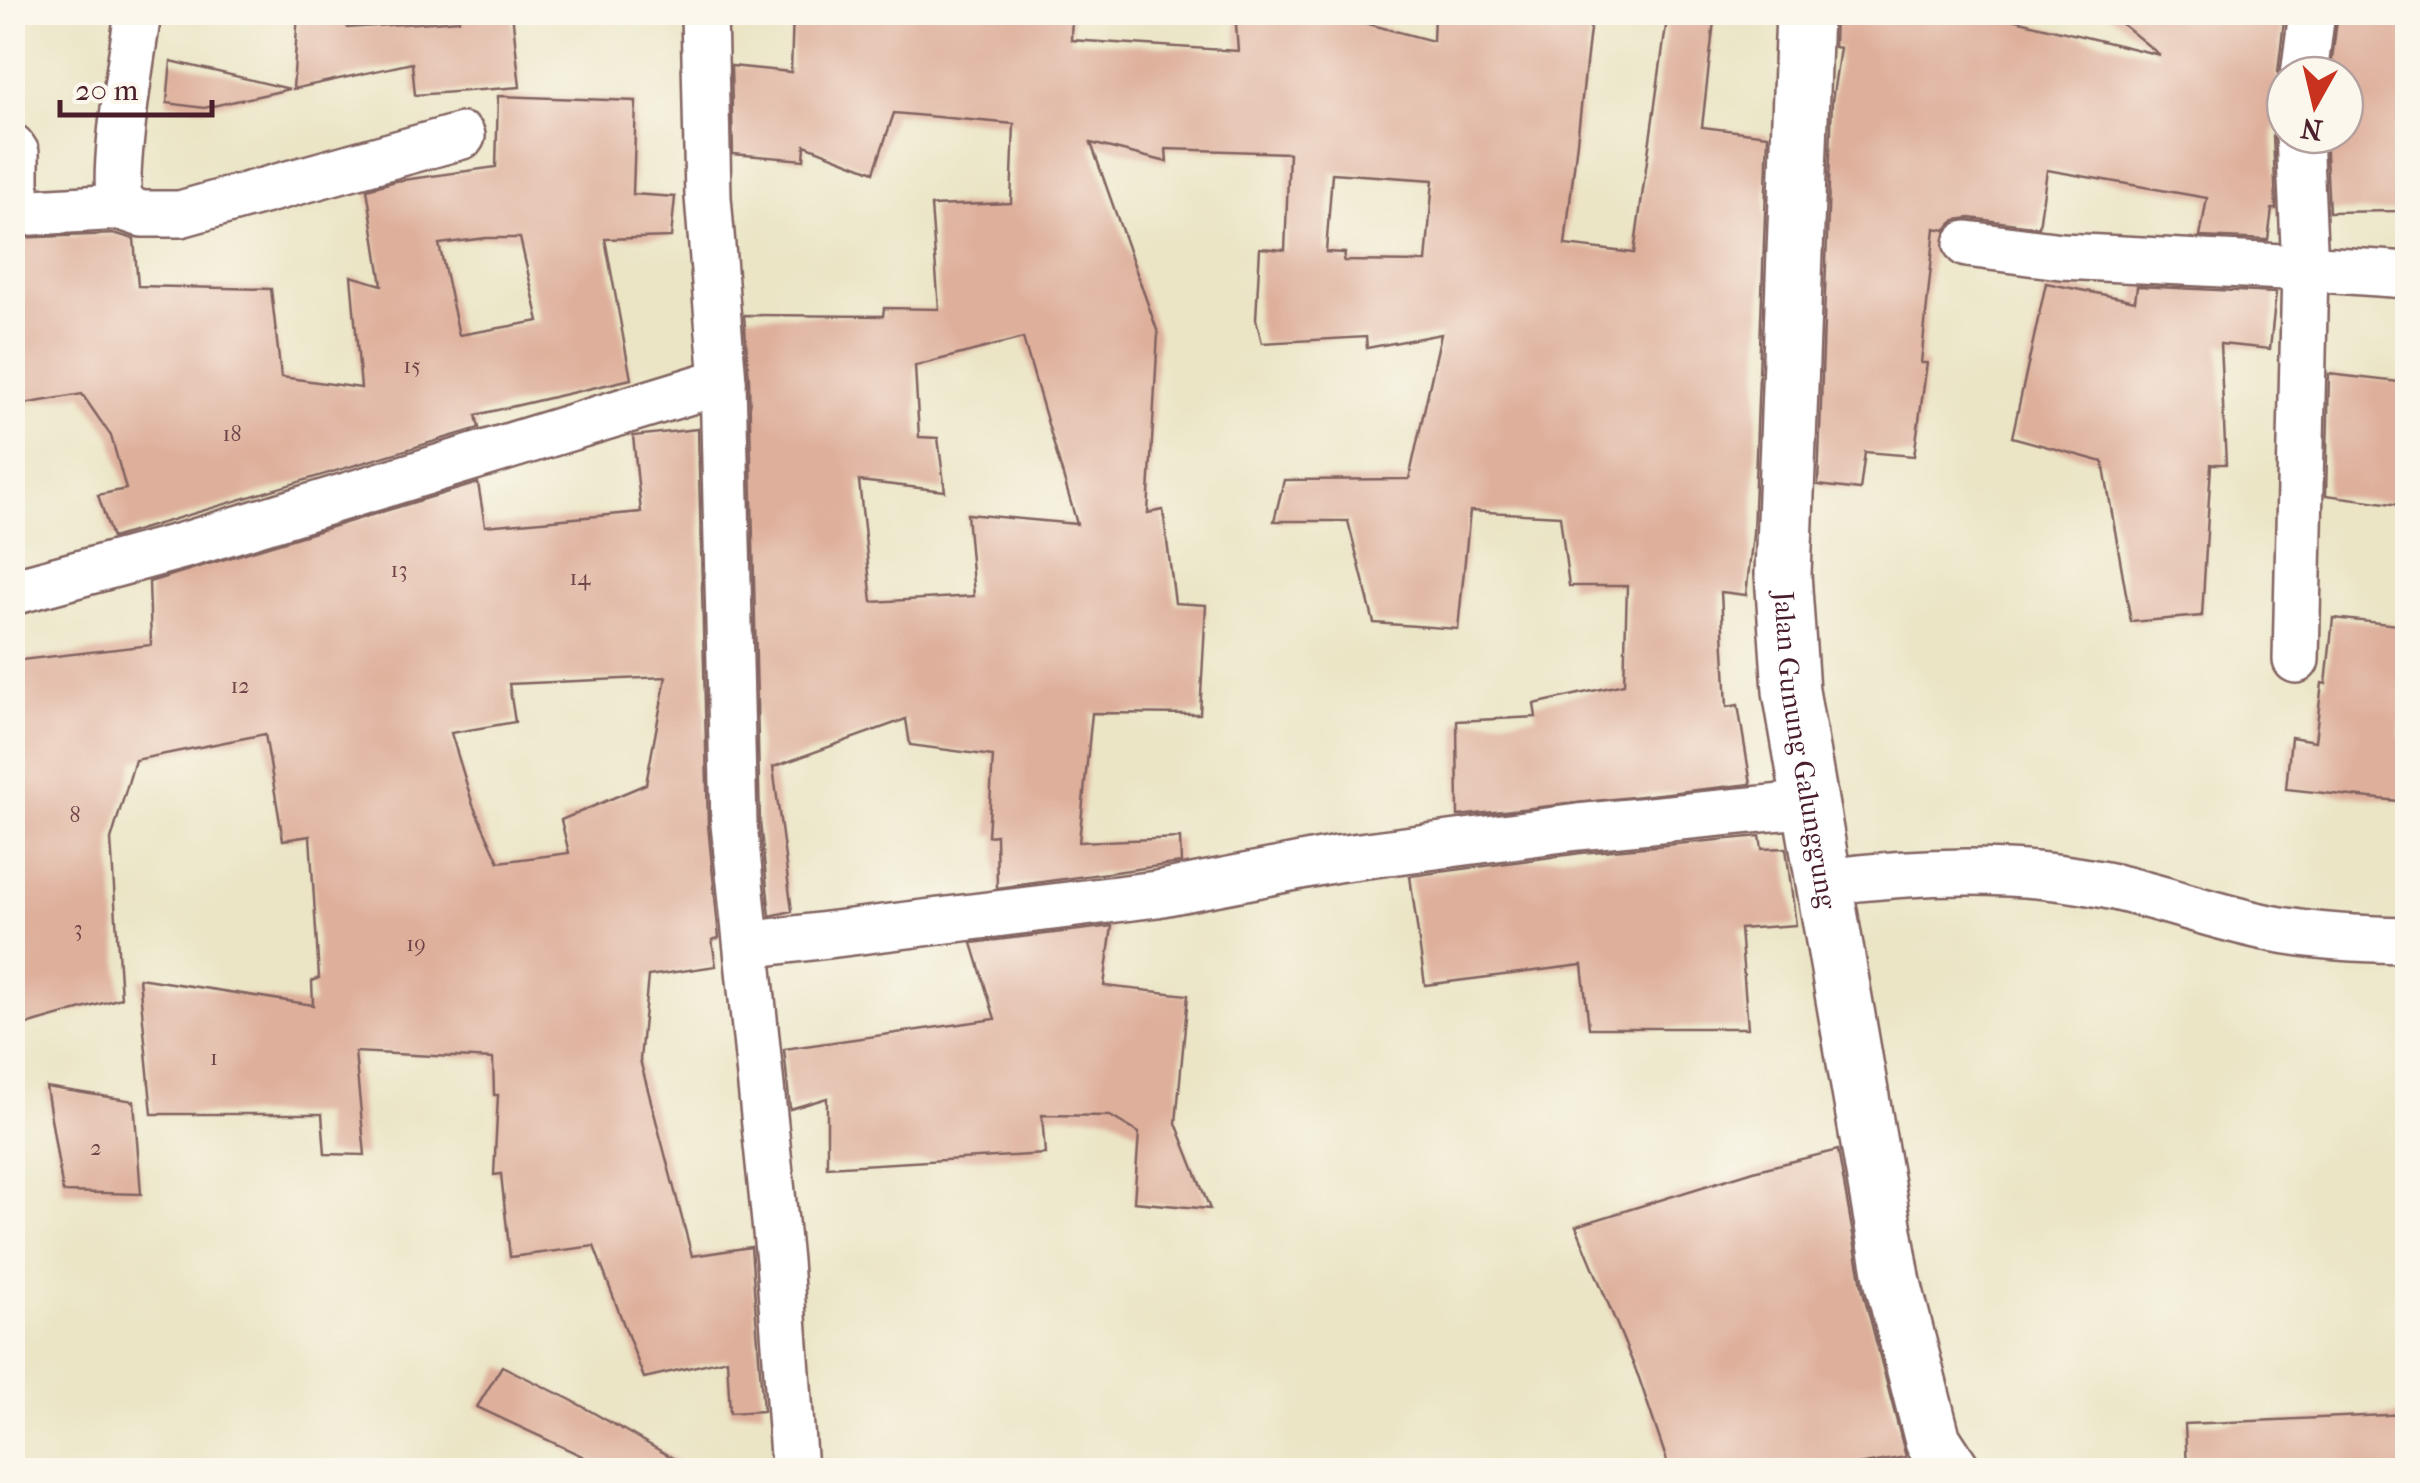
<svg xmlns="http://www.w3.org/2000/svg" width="2420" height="1483" font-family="'IM FELL French Canon',serif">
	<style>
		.building { fill: #deb09c; fill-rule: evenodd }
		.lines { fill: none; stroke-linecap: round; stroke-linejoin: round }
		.minor-casing { stroke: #826461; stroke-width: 50 }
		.tertiary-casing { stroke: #826461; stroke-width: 60 }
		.minor { stroke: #fff; stroke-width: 45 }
		.tertiary { stroke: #fff; stroke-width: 55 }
		.labels { text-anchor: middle; stroke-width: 8; stroke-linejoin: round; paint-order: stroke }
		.number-label { font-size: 22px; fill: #6f4347 }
		.street-label { font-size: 28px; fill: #4a1f2b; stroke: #fbf7ec }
	</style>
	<rect width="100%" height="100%" fill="#fbf7ec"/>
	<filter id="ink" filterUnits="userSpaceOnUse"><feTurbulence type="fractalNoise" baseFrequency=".01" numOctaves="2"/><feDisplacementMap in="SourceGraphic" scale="20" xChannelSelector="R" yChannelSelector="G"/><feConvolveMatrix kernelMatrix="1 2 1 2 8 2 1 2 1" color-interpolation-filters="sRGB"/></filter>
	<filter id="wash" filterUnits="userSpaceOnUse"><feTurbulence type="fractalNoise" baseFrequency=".0048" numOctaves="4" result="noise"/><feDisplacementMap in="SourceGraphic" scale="40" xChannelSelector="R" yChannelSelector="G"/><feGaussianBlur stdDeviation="2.25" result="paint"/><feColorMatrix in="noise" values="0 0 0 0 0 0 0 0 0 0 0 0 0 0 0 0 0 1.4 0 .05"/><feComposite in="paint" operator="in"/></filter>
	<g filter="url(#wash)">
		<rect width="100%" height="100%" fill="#ebe5c6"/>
		<g id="blocks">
			<g class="building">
				<path d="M 298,12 L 338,12 L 348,28 L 459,20 L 459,12 L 512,12 L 520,87 L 415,95 L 412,63 L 293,89 Z"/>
				<path d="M 793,12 L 1072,12 L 1071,40 L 1238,51 L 1235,12 L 1350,12 L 1349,19 L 1433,41 L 1434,15 L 1526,19 L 1527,12 L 1592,12 L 1565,245 L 1634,253 L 1668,12 L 1715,12 L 1702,127 L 1768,135 L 1753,534 L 1746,595 L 1721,592 L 1727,707 L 1738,705 L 1751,784 L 1458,816 L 1457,721 L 1536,717 L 1534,704 L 1624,684 L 1627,586 L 1569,586 L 1560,516 L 1470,511 L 1458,629 L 1374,623 L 1348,521 L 1274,521 L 1284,480 L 1409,479 L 1441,334 L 1367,348 L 1366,337 L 1262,343 L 1256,319 L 1260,248 L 1285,250 L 1289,153 L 1166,149 L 1167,162 L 1091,143 L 1158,333 L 1148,513 L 1163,510 L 1175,603 L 1206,605 L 1200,714 L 1092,713 L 1079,842 L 1180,838 L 1181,863 L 997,888 L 996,835 L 988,836 L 993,756 L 910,745 L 906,719 L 773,767 L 792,911 L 770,916 L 760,822 L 749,380 L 744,315 L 883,316 L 884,308 L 939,309 L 931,206 L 1011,203 L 1014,124 L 894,113 L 874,172 L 805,145 L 804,160 L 733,154 L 731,66 L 791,72 ZM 1332,173 L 1433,180 L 1426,262 L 1344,261 L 1345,253 L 1326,252 ZM 1023,338 L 1077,524 L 967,514 L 974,596 L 872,602 L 859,481 L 945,491 L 938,438 L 919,437 L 915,366 Z"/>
				<path d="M 1835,12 L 1982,12 L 2160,55 L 2107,12 L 2285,12 L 2278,72 L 2280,84 L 2285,92 L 2285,113 L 2276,122 L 2273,135 L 2276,209 L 2272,209 L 2268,240 L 2200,237 L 2207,198 L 2047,170 L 2039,227 L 1970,218 L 1956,220 L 1945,230 L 1935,228 L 1921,363 L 1927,363 L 1914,456 L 1865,452 L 1860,490 L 1818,485 L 1832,101 L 1840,48 L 1834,47 Z"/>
				<path d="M 2338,12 L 2408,12 L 2408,170 L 2400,211 L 2329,212 L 2325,135 L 2345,135 L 2345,75 L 2330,75 Z"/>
				<path d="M 171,61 L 290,89 L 204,108 L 167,103 Z"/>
				<path d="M 498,96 L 636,101 L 633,194 L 675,197 L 671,237 L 605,239 L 631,379 L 476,415 L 479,428 L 112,538 L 98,495 L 126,489 L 111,436 L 82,394 L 12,406 L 12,238 L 117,234 L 134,239 L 138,286 L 271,289 L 281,377 L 361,388 L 351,276 L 382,285 L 367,189 L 396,181 L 496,167 ZM 486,238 L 520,238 L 539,321 L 459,335 L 439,244 Z"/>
				<path d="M 2046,283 L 2135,301 L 2137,286 L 2276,293 L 2270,349 L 2220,344 L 2226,464 L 2211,464 L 2202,616 L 2131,622 L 2103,462 L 2012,437 Z"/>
				<path d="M 2329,374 L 2408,383 L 2408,506 L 2326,495 Z"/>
				<path d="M 698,429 L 708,825 L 719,938 L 712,940 L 716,966 L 648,976 L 640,1060 L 692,1256 L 751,1247 L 763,1411 L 730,1413 L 727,1359 L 644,1378 L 594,1246 L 510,1257 L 501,1174 L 494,1175 L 498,1095 L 494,1095 L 493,1059 L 355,1052 L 365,1155 L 325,1154 L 322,1114 L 152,1114 L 139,978 L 313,1005 L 312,981 L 319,978 L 310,836 L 283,840 L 265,734 L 135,760 L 111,840 L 121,998 L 12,1029 L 12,661 L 151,645 L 149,582 L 478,483 L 485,526 L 641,512 L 633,436 ZM 666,677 L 646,784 L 561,820 L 569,853 L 499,862 L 473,805 L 451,733 L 515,722 L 509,684 Z"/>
				<path d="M 2333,618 L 2408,626 L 2408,664 L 2400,736 L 2408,737 L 2408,802 L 2286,789 L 2291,737 L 2315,741 L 2322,683 L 2326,684 Z"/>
				<path d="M 1760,836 L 1762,849 L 1786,848 L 1796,925 L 1740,929 L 1748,1028 L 1589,1028 L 1582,965 L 1425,985 L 1410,876 L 1581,853 Z"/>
				<path d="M 1112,926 L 1104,986 L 1188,995 L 1176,1123 L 1210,1209 L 1134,1202 L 1139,1133 L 1110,1116 L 1042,1115 L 1045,1154 L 827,1167 L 827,1098 L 790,1109 L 784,1049 L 995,1019 L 972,943 Z"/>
				<path d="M 46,1087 L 134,1101 L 141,1194 L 63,1192 Z"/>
				<path d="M 1838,1150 L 1863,1291 L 1906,1457 L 1827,1470 L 1670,1470 L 1639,1378 L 1576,1226 L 1757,1170 Z"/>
				<path d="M 502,1366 L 571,1400 L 694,1470 L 612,1470 L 477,1407 Z"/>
				<path d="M 2408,1414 L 2408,1470 L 2187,1470 L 2185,1424 Z"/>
			</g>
		</g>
	</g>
	<g filter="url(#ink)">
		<use href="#blocks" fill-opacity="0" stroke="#826461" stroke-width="2.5"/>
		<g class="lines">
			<g class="minor-casing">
				<g id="minor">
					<path d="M 138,12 C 133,52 110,176 121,207 L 142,214 L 180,214 L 462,136"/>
					<path d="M 704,12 L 708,197 L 723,381 L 734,824 L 779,1261 L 794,1470"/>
					<path d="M 2304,75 L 2312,12"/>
					<path d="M 2299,135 L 2305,268 L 2408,275"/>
					<path d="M 12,147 L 16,153 L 16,213 L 121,207"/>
					<path d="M 1967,244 L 2061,256 L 2305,268 L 2296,660"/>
					<path d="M 12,592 L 189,544 L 723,381"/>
					<path d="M 1825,882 C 1916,870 2010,866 2100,884 C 2157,895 2213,917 2270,928 C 2316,937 2361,939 2408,940"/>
					<path d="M 747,945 L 1157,894 L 1337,859 L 1578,827 L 1812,804"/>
				</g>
			</g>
			<g class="tertiary-casing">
				<g id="tertiary">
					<path id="s1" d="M 1804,12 L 1783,574 L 1791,691 L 1893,1283 L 1933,1441 L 1952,1470"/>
				</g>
			</g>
			<use href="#minor" class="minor"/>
			<use href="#tertiary" class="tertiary"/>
		</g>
	</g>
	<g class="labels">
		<g class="number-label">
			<text x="412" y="373">15</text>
			<text x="232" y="441">18</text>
			<text x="399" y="577">13</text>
			<text x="580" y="585">14</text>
			<text x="240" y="693">12</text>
			<text x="75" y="822">8</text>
			<text x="78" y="936">3</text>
			<text x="416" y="951">19</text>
			<text x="214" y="1065">1</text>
			<text x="96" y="1155">2</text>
		</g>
		<g class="street-label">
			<text dy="10" stroke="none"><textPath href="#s1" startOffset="740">Jalan Gunung Galunggung</textPath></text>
		</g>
	</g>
	<rect width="2420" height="1483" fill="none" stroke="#fbf7ec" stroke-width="50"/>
	<g transform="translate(2315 105) rotate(188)"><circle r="48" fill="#fbf7ec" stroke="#b4a19f" stroke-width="2.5"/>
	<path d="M0-8L18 38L0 25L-18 38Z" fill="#c8321e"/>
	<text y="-15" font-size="28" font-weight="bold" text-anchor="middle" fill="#4a1f2b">N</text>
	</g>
	<path d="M60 100v15h152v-15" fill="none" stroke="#4a1f2b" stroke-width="5"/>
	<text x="75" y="100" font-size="30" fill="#4a1f2b" stroke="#fbf7ec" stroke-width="8" paint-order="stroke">20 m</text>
</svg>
